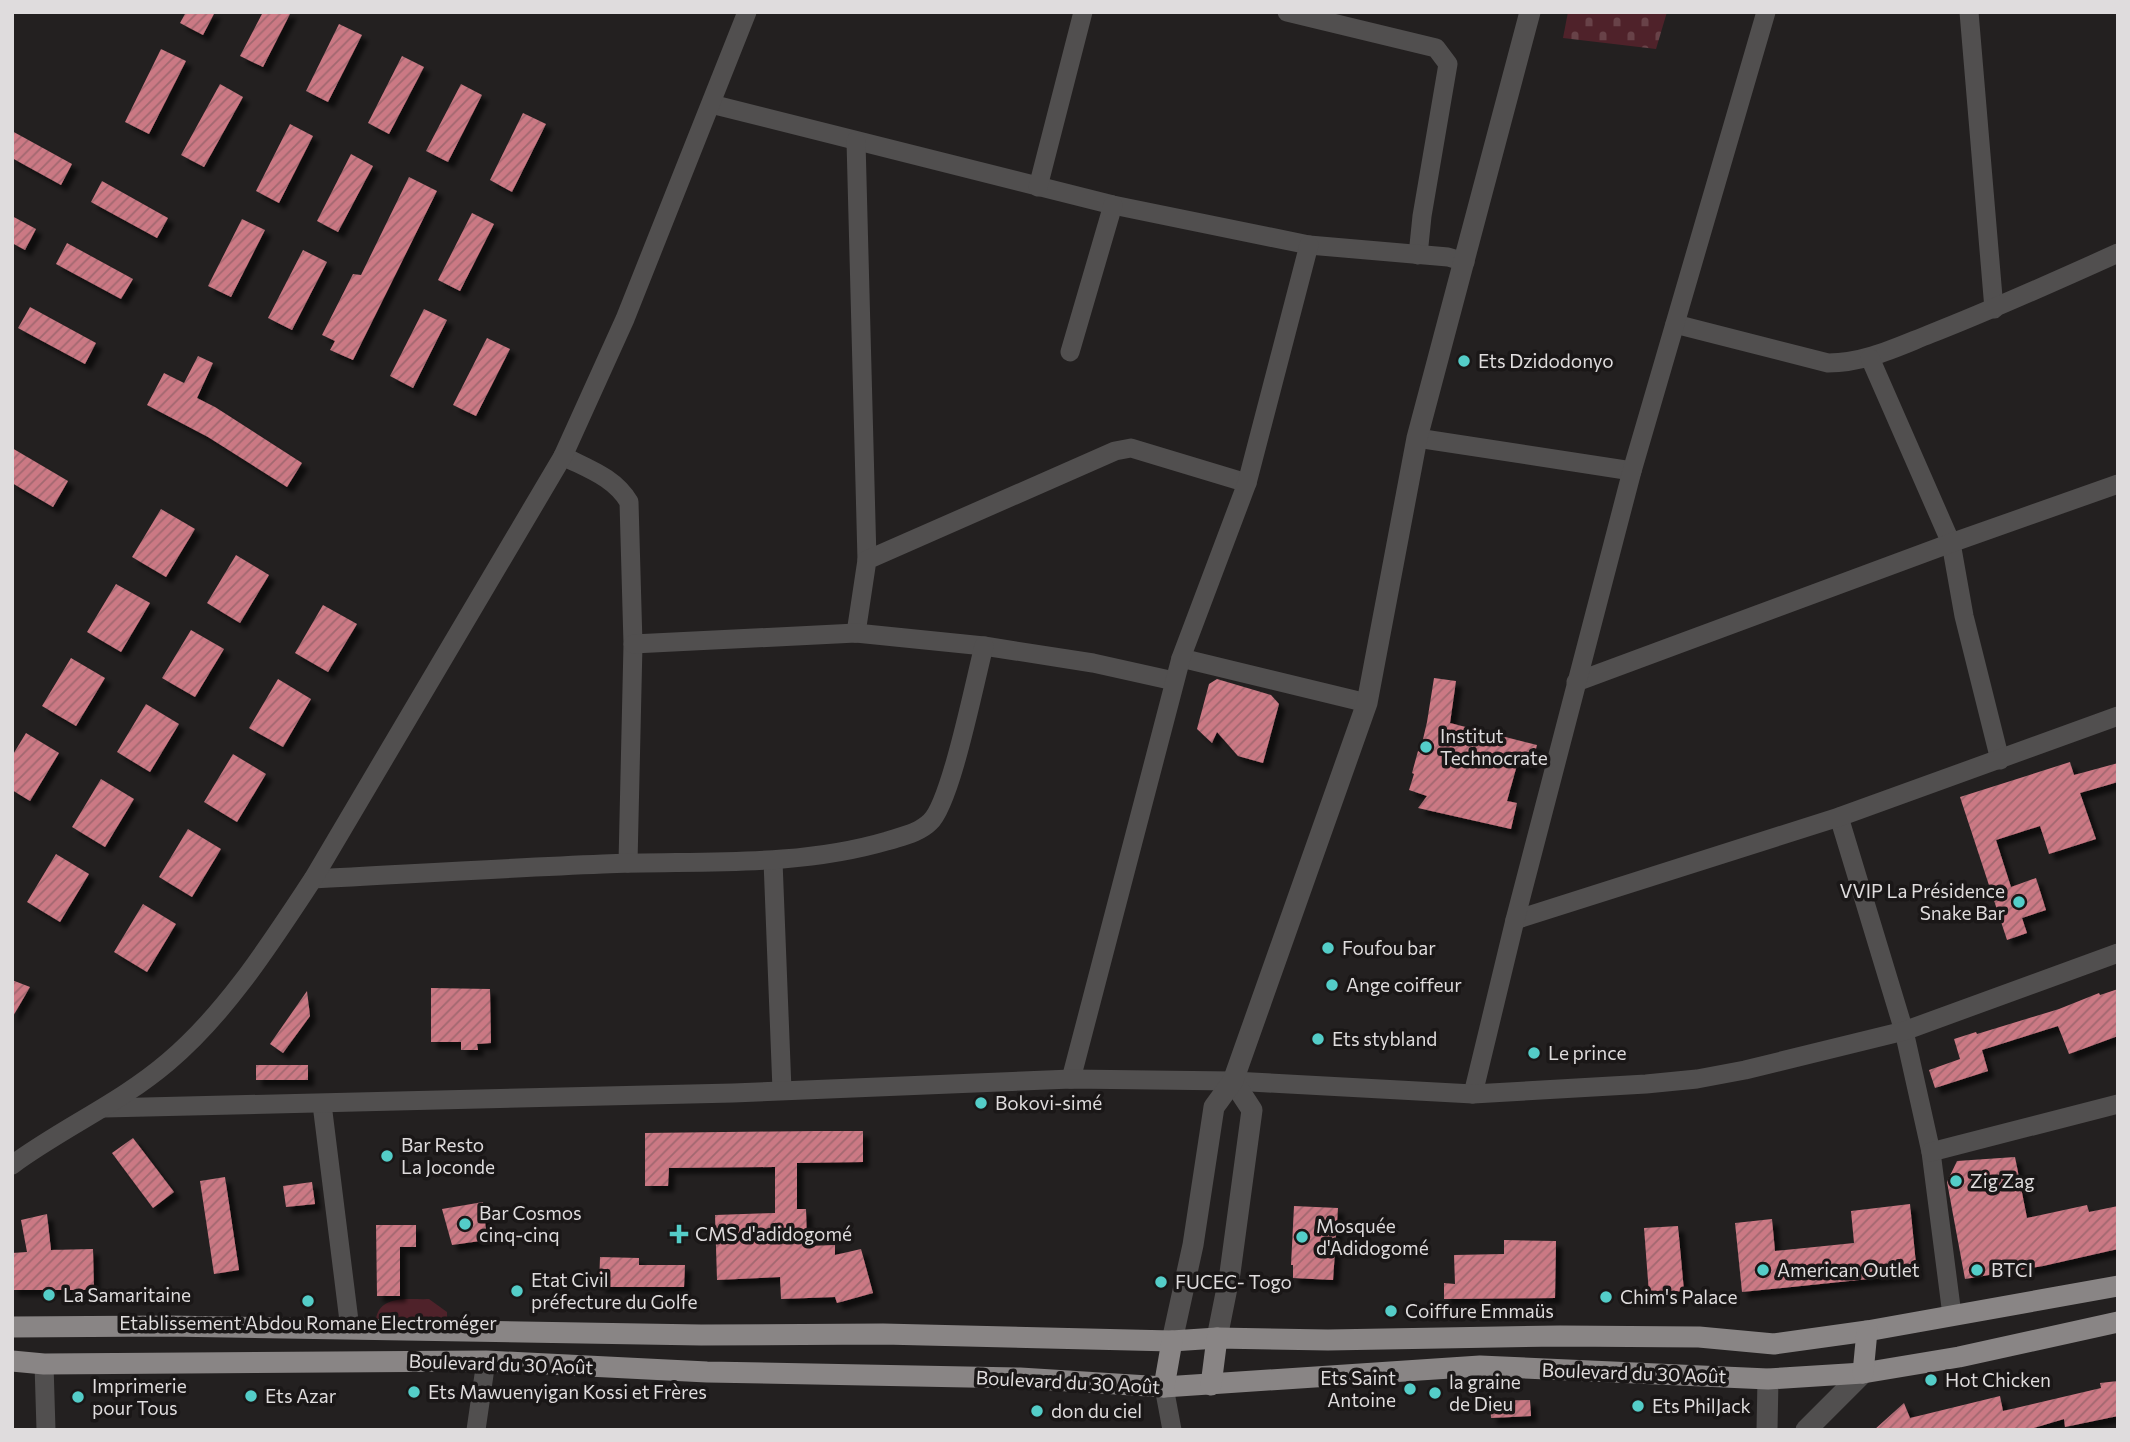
<svg xmlns="http://www.w3.org/2000/svg" width="2130" height="1442" font-family="Commissioner,sans-serif">
	<style>
		.green { fill: #4f222a }
		.cemetery { fill: url(#cemetery-stones) }
		.building { fill: url(#building-hatch); filter: url(#shadow) }
		.lines { fill: none; stroke-linecap: round; stroke-linejoin: round }
		.minor { stroke: #514f4f; stroke-width: 19 }
		.tertiary { stroke: #514f4f; stroke-width: 21 }
		.trunk { stroke: #898585; stroke-width: 21 }
		.poi-dot { fill: #54cdc8; stroke: #1a1717; stroke-width: 2.5 }
		.labels { text-anchor: middle; stroke-width: 7; stroke-linejoin: round; paint-order: stroke }
		.poi-label { font-size: 19px; fill: #dfdcdd; stroke: #1a1717; text-anchor: start }
		.street-label { font-size: 19px; fill: #dfdcdd; stroke: #1a1717 }
	</style>
	<defs>
		<pattern id="cemetery-stones" width="16" height="16" patternUnits="userSpaceOnUse" patternTransform="scale(1.75)"><rect width="16" height="16" fill="#4f222a"/><path d="M2 7V4a2 2 0 0 1 4 0v3zM10 15v-3a2 2 0 0 1 4 0v3z" fill="#684248"/></pattern>
		<pattern id="building-hatch" width="6" height="6" patternUnits="userSpaceOnUse" patternTransform="scale(1.75)"><rect width="6" height="6" fill="#cb7984"/><path d="M-1 1l2-2M0 6l6-6M5 7l2-2" fill="none" stroke="#a26870"/></pattern>
		<filter id="shadow"><feDropShadow dx="6" dy="6" stdDeviation="2" flood-color="#0009"/></filter>
	</defs>
	<rect width="100%" height="100%" fill="#232020"/>
	<path class="green" d="M 429,1299 L 447,1312 L 447,1319 L 444,1321 L 376,1319 C 380,1294 410,1300 429,1299 Z"/>
	<path class="cemetery" d="M 1568,12 L 1667,12 L 1656,49 L 1563,38 Z"/>
	<g class="building">
		<path d="M 186,12 L 215,12 L 203,35 L 180,23 Z"/>
		<path d="M 263,12 L 291,12 L 263,67 L 240,56 Z"/>
		<path d="M 339,24 L 362,35 L 328,102 L 306,91 Z"/>
		<path d="M 161,49 L 186,61 L 149,134 L 125,122 Z"/>
		<path d="M 402,56 L 424,67 L 389,134 L 368,123 Z"/>
		<path d="M 220,84 L 243,97 L 204,167 L 181,155 Z"/>
		<path d="M 461,84 L 482,95 L 448,162 L 426,151 Z"/>
		<path d="M 523,113 L 546,124 L 512,192 L 490,180 Z"/>
		<path d="M 290,124 L 313,136 L 279,203 L 256,191 Z"/>
		<path d="M 12,131 L 72,164 L 61,185 L 12,158 Z"/>
		<path d="M 351,154 L 373,166 L 338,232 L 317,221 Z"/>
		<path d="M 409,177 L 437,191 L 353,360 L 330,350 L 335,341 L 322,335 L 353,274 L 361,275 Z"/>
		<path d="M 102,181 L 168,218 L 157,238 L 91,202 Z"/>
		<path d="M 472,213 L 494,224 L 460,291 L 438,280 Z"/>
		<path d="M 12,216 L 36,229 L 25,250 L 12,243 Z"/>
		<path d="M 242,219 L 265,230 L 231,297 L 208,286 Z"/>
		<path d="M 67,243 L 133,279 L 121,299 L 56,264 Z"/>
		<path d="M 303,250 L 327,262 L 292,330 L 268,318 Z"/>
		<path d="M 30,307 L 96,343 L 85,364 L 18,328 Z"/>
		<path d="M 424,309 L 447,320 L 413,388 L 390,376 Z"/>
		<path d="M 487,338 L 510,349 L 476,416 L 453,405 Z"/>
		<path d="M 198,356 L 213,363 L 197,398 L 215,407 L 302,463 L 287,487 L 208,437 L 147,405 L 164,373 L 184,383 Z"/>
		<path d="M 12,448 L 68,481 L 53,507 L 12,483 Z"/>
		<path d="M 161,509 L 195,529 L 166,577 L 132,557 Z"/>
		<path d="M 236,555 L 269,575 L 240,623 L 207,603 Z"/>
		<path d="M 116,584 L 150,603 L 121,652 L 87,632 Z"/>
		<path d="M 323,605 L 357,624 L 328,672 L 295,653 Z"/>
		<path d="M 191,630 L 224,649 L 195,697 L 162,678 Z"/>
		<path d="M 71,658 L 105,678 L 76,726 L 42,706 Z"/>
		<path d="M 1434,678 L 1456,681 L 1450,723 L 1537,745 L 1531,768 L 1517,765 L 1507,801 L 1517,803 L 1511,829 L 1418,808 L 1427,796 L 1409,790 L 1414,774 L 1412,773 L 1418,751 L 1420,752 L 1427,722 Z"/>
		<path d="M 278,679 L 311,699 L 283,747 L 249,728 Z"/>
		<path d="M 1217,679 L 1271,695 L 1279,704 L 1263,763 L 1238,756 L 1217,732 L 1212,743 L 1197,729 L 1209,684 Z"/>
		<path d="M 146,704 L 179,724 L 150,772 L 117,752 Z"/>
		<path d="M 26,733 L 59,753 L 30,801 L 12,790 L 12,756 Z"/>
		<path d="M 233,754 L 266,774 L 237,822 L 204,802 Z"/>
		<path d="M 2070,762 L 2074,775 L 2118,763 L 2118,782 L 2080,793 L 2096,839 L 2049,854 L 2040,826 L 1996,840 L 2011,887 L 2036,878 L 2046,910 L 2022,918 L 2027,933 L 2007,940 L 1960,797 Z"/>
		<path d="M 101,779 L 134,799 L 105,847 L 72,827 Z"/>
		<path d="M 188,829 L 221,849 L 192,897 L 159,877 Z"/>
		<path d="M 56,854 L 89,874 L 60,922 L 27,902 Z"/>
		<path d="M 143,904 L 176,924 L 147,972 L 114,952 Z"/>
		<path d="M 12,980 L 30,987 L 12,1018 Z"/>
		<path d="M 431,988 L 490,989 L 491,1043 L 477,1044 L 478,1050 L 461,1050 L 461,1042 L 431,1042 Z"/>
		<path d="M 2118,989 L 2118,1036 L 2069,1054 L 2058,1026 L 1982,1050 L 1988,1071 L 1935,1088 L 1929,1070 L 1960,1059 L 1954,1039 L 1976,1032 L 1977,1034 L 2059,1009 L 2099,993 L 2100,995 Z"/>
		<path d="M 307,991 L 310,1016 L 283,1053 L 270,1044 Z"/>
		<rect x="256" y="1065" width="52" height="15"/>
		<path d="M 816,1131 L 863,1131 L 863,1162 L 797,1163 L 797,1209 L 806,1209 L 807,1246 L 835,1245 L 835,1255 L 861,1249 L 873,1293 L 837,1303 L 835,1297 L 781,1299 L 780,1277 L 717,1280 L 715,1215 L 775,1213 L 775,1167 L 669,1168 L 668,1186 L 645,1186 L 645,1133 Z"/>
		<path d="M 133,1138 L 174,1192 L 153,1208 L 112,1153 Z"/>
		<path d="M 2015,1157 L 2027,1218 L 2087,1205 L 2089,1212 L 2118,1206 L 2118,1249 L 2043,1266 L 1965,1279 L 1947,1182 L 1957,1161 Z"/>
		<path d="M 225,1177 L 239,1270 L 214,1274 L 200,1181 Z"/>
		<path d="M 312,1182 L 315,1204 L 286,1207 L 283,1186 Z"/>
		<path d="M 483,1202 L 487,1240 L 452,1245 L 442,1209 Z"/>
		<path d="M 1910,1204 L 1917,1274 L 1742,1292 L 1735,1223 L 1772,1219 L 1775,1251 L 1854,1243 L 1851,1211 Z"/>
		<path d="M 1294,1206 L 1338,1208 L 1333,1280 L 1293,1278 L 1293,1265 L 1291,1265 Z"/>
		<path d="M 47,1214 L 51,1250 L 93,1249 L 94,1290 L 12,1290 L 12,1253 L 27,1252 L 21,1220 Z"/>
		<path d="M 376,1225 L 416,1225 L 416,1247 L 400,1247 L 400,1296 L 377,1296 Z"/>
		<path d="M 1678,1226 L 1684,1291 L 1649,1294 L 1644,1228 Z"/>
		<path d="M 1504,1240 L 1556,1241 L 1555,1298 L 1444,1299 L 1444,1283 L 1455,1284 L 1454,1255 L 1504,1254 Z"/>
		<path d="M 600,1257 L 639,1258 L 639,1265 L 685,1265 L 684,1287 L 599,1287 Z"/>
		<path d="M 2118,1381 L 2118,1416 L 2065,1427 L 2064,1419 L 2027,1430 L 1874,1430 L 1904,1403 L 1910,1418 L 2000,1396 L 2003,1411 L 2101,1388 L 2100,1383 Z"/>
		<path d="M 1530,1400 L 1531,1416 L 1491,1418 L 1490,1401 Z"/>
	</g>
	<g class="lines">
		<g class="minor">
			<path d="M 1287,12 L 1436,48 L 1448,64 L 1422,216 L 1418,255"/>
			<path d="M 1969,12 L 1994,309"/>
			<path d="M 711,104 L 1113,205 L 1309,245 L 1448,257 L 1465,262"/>
			<path d="M 856,141 L 867,560"/>
			<path d="M 1038,187 L 1083,12"/>
			<path d="M 1675,324 L 1828,363 C 1865,363 1897,347 1930,334 C 1994,309 2056,281 2118,253"/>
			<path d="M 1070,352 L 1113,205"/>
			<path d="M 1870,358 L 1951,543 L 1964,616 L 2000,760"/>
			<path d="M 1417,438 L 1632,471"/>
			<path d="M 563,456 C 588,469 614,477 629,502 L 633,644 L 628,863"/>
			<path d="M 856,633 L 867,560 L 1115,451 L 1131,448 L 1247,483"/>
			<path d="M 633,644 L 856,633 L 984,646 L 1093,663 L 1174,681"/>
			<path d="M 1181,658 L 1367,703"/>
			<path d="M 1576,682 L 1951,543 L 2118,484"/>
			<path d="M 1839,817 L 1904,1031 L 1931,1152 L 1952,1315"/>
			<path d="M 773,861 L 782,1090"/>
			<path d="M 313,879 C 409,874 506,868 603,864 C 698,860 795,868 887,841 C 902,836 919,833 930,822 C 951,803 975,680 984,646"/>
			<path d="M 1515,920 L 1839,817 L 2118,716"/>
			<path d="M 1071,1079 L 1181,658 L 1247,483 L 1309,245"/>
			<path d="M 1473,1094 L 1515,920 L 1632,471 L 1766,12"/>
			<path d="M 322,1104 L 350,1329"/>
			<path d="M 104,1108 L 733,1093 L 1071,1079 L 1233,1081 L 1473,1094 L 1646,1084 L 1697,1079 L 1745,1070 L 1904,1031 L 2118,953"/>
			<path d="M 1931,1152 L 2118,1104"/>
			<path d="M 12,1165 C 62,1128 120,1103 168,1062 C 227,1012 270,944 313,879 L 563,456 L 625,319 L 747,12"/>
			<path d="M 44,1364 L 46,1430"/>
			<path d="M 1164,1387 L 1172,1430"/>
			<path d="M 476,1430 L 486,1361"/>
		</g>
		<g class="tertiary">
			<path d="M 1217,1338 L 1230,1273 L 1252,1110 L 1233,1081"/>
			<path d="M 1172,1341 L 1193,1245 L 1214,1107 L 1233,1081 L 1367,703 L 1417,438 L 1530,12"/>
			<path d="M 1767,1430 L 1768,1379"/>
			<path d="M 1806,1430 L 1863,1373"/>
		</g>
		<g class="trunk">
			<path d="M 12,1327 L 168,1326 L 701,1335 L 883,1334 L 1172,1341 L 1217,1338 L 1328,1340 L 1560,1336 L 1699,1337 L 1774,1344 L 1867,1331 L 2118,1286"/>
			<path d="M 12,1361 L 44,1364 L 486,1361 L 707,1372 L 1020,1378 L 1164,1387 L 1480,1366 L 1768,1379 L 1863,1373 L 1959,1357 L 2118,1322"/>
			<path d="M 1863,1373 L 1867,1331"/>
			<path d="M 1211,1385 L 1217,1338"/>
			<path d="M 1164,1387 L 1172,1341"/>
		</g>
	</g>
	<g class="poi-dot">
		<circle cx="1464" cy="361" r="7"/>
		<circle cx="1426" cy="747" r="7"/>
		<circle cx="2019" cy="902" r="7"/>
		<circle cx="1328" cy="948" r="7"/>
		<circle cx="1332" cy="985" r="7"/>
		<circle cx="1318" cy="1039" r="7"/>
		<circle cx="1534" cy="1053" r="7"/>
		<circle cx="981" cy="1103" r="7"/>
		<circle cx="387" cy="1156" r="7"/>
		<circle cx="1956" cy="1181" r="7"/>
		<circle cx="465" cy="1224" r="7"/>
		<path d="M675.5 1223.5h7v7h7v7h-7v7h-7v-7h-7v-7h7z"/>
		<circle cx="1302" cy="1237" r="7"/>
		<circle cx="1763" cy="1270" r="7"/>
		<circle cx="1977" cy="1270" r="7"/>
		<circle cx="1161" cy="1282" r="7"/>
		<circle cx="517" cy="1291" r="7"/>
		<circle cx="49" cy="1295" r="7"/>
		<circle cx="1606" cy="1297" r="7"/>
		<circle cx="308" cy="1301" r="7"/>
		<circle cx="1391" cy="1311" r="7"/>
		<circle cx="1931" cy="1380" r="7"/>
		<circle cx="1410" cy="1389" r="7"/>
		<circle cx="414" cy="1392" r="7"/>
		<circle cx="1435" cy="1393" r="7"/>
		<circle cx="251" cy="1396" r="7"/>
		<circle cx="78" cy="1397" r="7"/>
		<circle cx="1638" cy="1406" r="7"/>
		<circle cx="1037" cy="1411" r="7"/>
	</g>
	<g class="labels">
		<g class="poi-label">
			<text x="1478" y="368">Ets Dzidodonyo</text>
			<text x="1440" y="743">Institut<tspan x="1440" dy="22">Technocrate</tspan></text>
			<text x="2005" y="898" text-anchor="end">VVIP La Présidence<tspan x="2005" dy="22">Snake Bar</tspan></text>
			<text x="1342" y="955">Foufou bar</text>
			<text x="1346" y="992">Ange coiffeur</text>
			<text x="1332" y="1046">Ets stybland</text>
			<text x="1548" y="1060">Le prince</text>
			<text x="995" y="1110">Bokovi-simé</text>
			<text x="401" y="1152">Bar Resto<tspan x="401" dy="22">La Joconde</tspan></text>
			<text x="1970" y="1188">Zig Zag</text>
			<text x="479" y="1220">Bar Cosmos<tspan x="479" dy="22">cinq-cinq</tspan></text>
			<text x="1316" y="1233">Mosquée<tspan x="1316" dy="22">d'Adidogomé</tspan></text>
			<text x="695" y="1241">CMS d'adidogomé</text>
			<text x="1777" y="1277">American Outlet</text>
			<text x="1991" y="1277">BTCI</text>
			<text x="531" y="1287">Etat Civil<tspan x="531" dy="22">préfecture du Golfe</tspan></text>
			<text x="1175" y="1289">FUCEC- Togo</text>
			<text x="63" y="1302">La Samaritaine</text>
			<text x="1620" y="1304">Chim's Palace</text>
			<text x="1405" y="1318">Coiffure Emmaüs</text>
			<text x="308" y="1330" text-anchor="middle">Etablissement Abdou Romane Electroméger</text>
			<text x="1396" y="1385" text-anchor="end">Ets Saint<tspan x="1396" dy="22">Antoine</tspan></text>
			<text x="1945" y="1387">Hot Chicken</text>
			<text x="1449" y="1389">la graine<tspan x="1449" dy="22">de Dieu</tspan></text>
			<text x="92" y="1393">Imprimerie<tspan x="92" dy="22">pour Tous</tspan></text>
			<text x="428" y="1399">Ets Mawuenyigan Kossi et Frères</text>
			<text x="265" y="1403">Ets Azar</text>
			<text x="1652" y="1413">Ets PhilJack</text>
			<text x="1051" y="1418">don du ciel</text>
		</g>
		<g class="street-label">
			<text transform="translate(501 1364) rotate(2)" y="7">Boulevard du 30 Août</text>
			<text transform="translate(1634 1373) rotate(2)" y="7">Boulevard du 30 Août</text>
			<text transform="translate(1068 1382) rotate(3)" y="7">Boulevard du 30 Août</text>
		</g>
	</g>
	<rect width="2130" height="1442" fill="none" stroke="#dfdcdd" stroke-width="28"/>
</svg>
